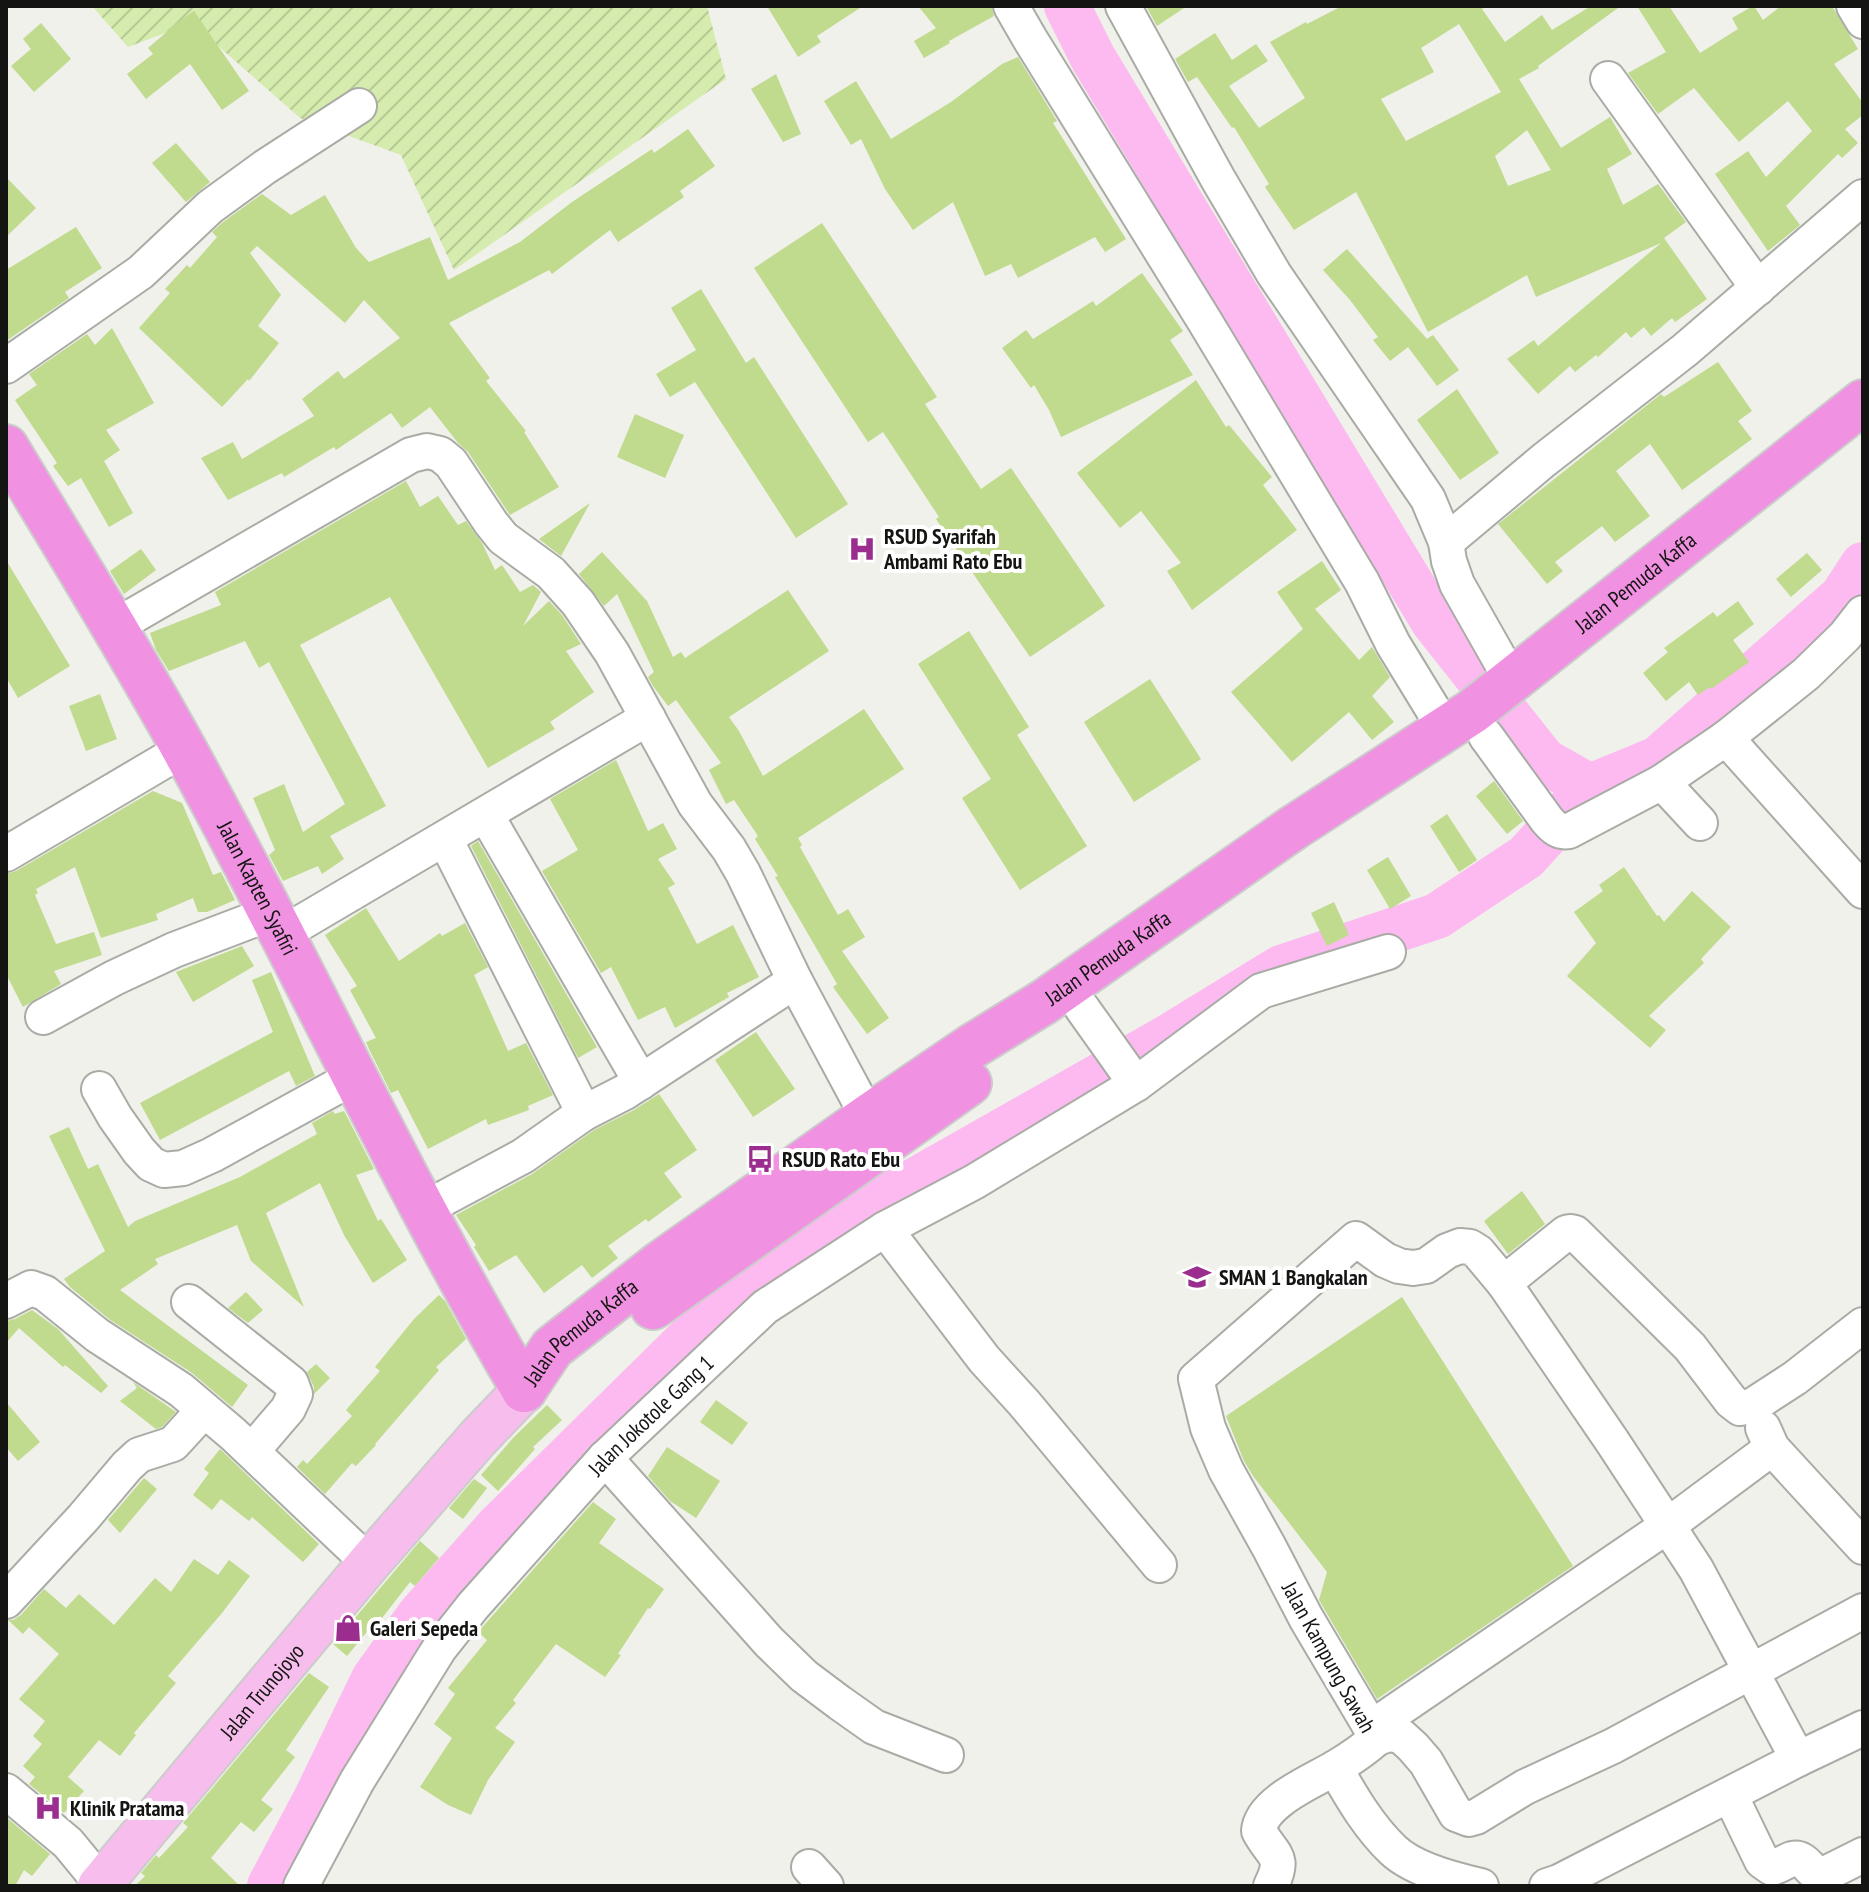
<svg xmlns="http://www.w3.org/2000/svg" width="1869" height="1892" font-family="'PT Sans Narrow',sans-serif">
	<style>
		.garden { fill: url(#garden-furrows) }
		.lines { fill: none; stroke-linecap: round; stroke-linejoin: round }
		.river { stroke: #fcbaf0; stroke-width: 46 }
		.building { fill: #c0da8e; fill-rule: evenodd }
		.minor-casing { stroke: #a9aca5; stroke-width: 38 }
		.major-casing { stroke: #cbcccb; stroke-width: 46 }
		.highway-casing { stroke: #cbcccb; stroke-width: 48 }
		.minor { stroke: #fff; stroke-width: 34 }
		.major { stroke: #f6bded; stroke-width: 42 }
		.highway { stroke: #f091e1; stroke-width: 44 }
		.labels { text-anchor: middle; stroke-width: 8; stroke-linejoin: round; paint-order: stroke }
		.poi-label { font-size: 22px; font-weight: bold; fill: #141512; stroke: #fff; text-anchor: start }
		.street-label { font-size: 22px; fill: #141512; stroke: #fff }
	</style>
	<defs>
		<pattern id="garden-furrows" width="10" height="10" patternUnits="userSpaceOnUse" patternTransform="scale(2)"><rect width="10" height="10" fill="#d6ecae"/><path d="M-1 1l2-2M0 10L10 0M9 11l2-2" fill="none" stroke="#b7ca95"/></pattern>
	</defs>
	<rect width="100%" height="100%" fill="#eff1ea"/>
	<path class="garden" d="M 92,6 L 707,6 L 726,79 L 454,270 L 401,155 L 300,118 L 192,23 L 128,47 Z"/>
	<g class="lines">
		<g class="river">
			<path d="M 1067,6 L 1093,58 L 1434,622 L 1544,761 L 1590,787 L 1658,759 L 1842,597 L 1863,565"/>
			<path d="M 270,1886 L 317,1797 L 374,1679 L 420,1615 L 497,1528 L 707,1321 L 853,1216 L 1167,1038 L 1281,968 L 1437,916 L 1526,857 L 1590,787"/>
		</g>
	</g>
	<g class="building">
		<path d="M 767,6 L 863,6 L 817,36 L 821,42 L 798,57 Z"/>
		<path d="M 918,6 L 991,6 L 994,16 L 949,41 L 950,43 L 924,58 L 914,41 L 936,28 Z"/>
		<path d="M 1146,6 L 1187,6 L 1157,26 Z"/>
		<path d="M 1342,6 L 1486,6 L 1482,9 L 1505,42 L 1542,15 L 1552,30 L 1591,6 L 1616,6 L 1618,8 L 1538,66 L 1539,68 L 1519,79 L 1561,148 L 1610,117 L 1632,154 L 1607,169 L 1623,205 L 1658,184 L 1686,222 L 1664,238 L 1707,299 L 1675,322 L 1672,318 L 1651,336 L 1644,327 L 1631,338 L 1626,332 L 1598,357 L 1596,355 L 1575,372 L 1570,366 L 1538,394 L 1507,359 L 1534,340 L 1538,346 L 1661,243 L 1536,297 L 1527,275 L 1428,332 L 1356,192 L 1294,230 L 1265,187 L 1269,184 L 1234,127 L 1232,128 L 1197,77 L 1188,82 L 1175,59 L 1215,33 L 1232,60 L 1256,44 L 1268,61 L 1229,86 L 1259,128 L 1305,98 L 1270,42 L 1306,22 L 1307,24 ZM 1459,24 L 1501,92 L 1406,141 L 1381,99 L 1434,72 L 1421,48 ZM 1527,130 L 1551,170 L 1508,186 L 1495,156 Z"/>
		<path d="M 1637,6 L 1669,6 L 1700,53 L 1738,29 L 1732,18 L 1753,6 L 1754,6 L 1763,20 L 1781,6 L 1832,6 L 1858,49 L 1834,64 L 1863,103 L 1863,115 L 1845,129 L 1858,143 L 1842,158 L 1838,154 L 1786,206 L 1800,225 L 1768,251 L 1715,174 L 1748,151 L 1766,177 L 1812,131 L 1788,101 L 1739,142 L 1694,88 L 1658,114 L 1628,73 L 1666,52 Z"/>
		<path d="M 194,11 L 249,91 L 222,110 L 190,64 L 146,99 L 127,74 L 153,54 L 148,48 L 168,31 L 167,30 Z"/>
		<path d="M 41,23 L 71,59 L 34,92 L 11,66 L 31,49 L 23,39 Z"/>
		<path d="M 1018,57 L 1057,121 L 1053,123 L 1126,239 L 1105,252 L 1095,237 L 1018,278 L 1011,264 L 985,276 L 953,202 L 913,230 L 885,189 L 861,139 L 851,145 L 824,101 L 856,81 L 891,139 L 951,102 L 1002,64 Z"/>
		<path d="M 776,74 L 801,134 L 783,142 L 751,89 Z"/>
		<path d="M 688,129 L 715,166 L 680,191 L 684,197 L 618,242 L 610,230 L 552,274 L 549,270 L 449,323 L 490,378 L 486,381 L 526,431 L 524,432 L 559,487 L 510,515 L 468,452 L 458,443 L 430,407 L 402,428 L 391,413 L 336,450 L 334,447 L 284,477 L 282,473 L 228,500 L 201,458 L 233,442 L 242,459 L 314,416 L 302,399 L 338,371 L 344,379 L 400,338 L 364,300 L 345,323 L 257,246 L 250,253 L 281,295 L 258,326 L 279,343 L 249,381 L 248,379 L 222,407 L 139,328 L 170,293 L 165,289 L 187,265 L 190,268 L 217,237 L 212,232 L 223,222 L 262,194 L 291,215 L 325,195 L 356,248 L 369,262 L 430,237 L 448,280 L 520,242 L 572,202 L 652,149 L 654,153 Z"/>
		<path d="M 176,143 L 210,182 L 186,202 L 152,163 Z"/>
		<path d="M 6,177 L 36,208 L 6,237 Z"/>
		<path d="M 822,223 L 937,397 L 925,404 L 981,489 L 1011,468 L 1105,606 L 1030,657 L 936,519 L 939,517 L 883,432 L 868,442 L 754,268 Z"/>
		<path d="M 76,227 L 102,268 L 65,292 L 69,298 L 6,341 L 6,270 Z"/>
		<path d="M 1347,249 L 1427,339 L 1433,335 L 1459,370 L 1437,386 L 1408,347 L 1390,361 L 1373,340 L 1378,337 L 1350,300 L 1323,270 Z"/>
		<path d="M 1142,273 L 1183,331 L 1170,340 L 1193,375 L 1061,437 L 1049,410 L 1034,385 L 1031,388 L 1002,348 L 1026,330 L 1033,339 L 1093,301 L 1096,306 Z"/>
		<path d="M 701,289 L 746,363 L 754,357 L 848,504 L 796,538 L 695,382 L 670,397 L 656,374 L 696,350 L 671,308 Z"/>
		<path d="M 112,328 L 154,403 L 106,430 L 120,450 L 104,461 L 133,513 L 109,527 L 81,478 L 68,486 L 53,466 L 57,463 L 15,400 L 37,385 L 29,374 L 87,334 L 95,345 Z"/>
		<path d="M 1718,362 L 1752,411 L 1738,421 L 1752,439 L 1682,490 L 1650,444 L 1616,471 L 1650,516 L 1615,542 L 1602,526 L 1555,562 L 1563,571 L 1547,584 L 1498,524 L 1661,394 L 1664,397 Z"/>
		<path d="M 1196,380 L 1226,427 L 1229,425 L 1272,477 L 1263,485 L 1297,530 L 1192,610 L 1167,571 L 1181,563 L 1141,511 L 1120,528 L 1077,473 Z"/>
		<path d="M 1457,389 L 1499,453 L 1460,480 L 1417,420 Z"/>
		<path d="M 635,414 L 684,435 L 665,478 L 617,457 Z"/>
		<path d="M 406,481 L 420,507 L 438,496 L 458,525 L 466,521 L 482,543 L 495,570 L 502,565 L 520,592 L 533,585 L 541,592 L 523,626 L 549,601 L 562,615 L 581,644 L 566,651 L 594,692 L 550,722 L 555,729 L 488,768 L 390,597 L 300,645 L 386,806 L 330,836 L 344,859 L 322,874 L 318,866 L 283,881 L 269,855 L 275,850 L 253,798 L 284,784 L 303,832 L 345,804 L 269,662 L 259,668 L 245,641 L 169,671 L 156,650 L 150,633 L 221,605 L 215,592 Z"/>
		<path d="M 590,503 L 561,556 L 539,539 Z"/>
		<path d="M 141,549 L 156,570 L 124,594 L 110,571 Z"/>
		<path d="M 602,552 L 647,601 L 673,657 L 681,652 L 685,658 L 788,590 L 829,651 L 729,717 L 739,731 L 763,776 L 864,709 L 904,769 L 798,838 L 802,845 L 800,847 L 838,915 L 848,909 L 865,937 L 842,951 L 889,1018 L 867,1034 L 833,987 L 837,984 L 775,877 L 778,876 L 755,839 L 758,836 L 734,800 L 726,804 L 709,770 L 721,763 L 676,700 L 668,706 L 653,686 L 648,677 L 654,672 L 617,594 L 604,606 L 579,574 Z"/>
		<path d="M 1807,553 L 1822,570 L 1791,597 L 1776,579 Z"/>
		<path d="M 6,560 L 70,666 L 18,698 L 6,677 Z"/>
		<path d="M 1322,561 L 1341,590 L 1315,609 L 1359,660 L 1372,647 L 1390,677 L 1372,696 L 1394,722 L 1372,740 L 1349,712 L 1292,762 L 1231,692 L 1303,629 L 1277,592 Z"/>
		<path d="M 1738,601 L 1754,624 L 1733,640 L 1749,662 L 1711,689 L 1710,687 L 1698,695 L 1689,682 L 1666,701 L 1643,673 L 1668,652 L 1664,648 L 1713,612 L 1717,617 Z"/>
		<path d="M 969,631 L 1029,727 L 1017,735 L 1087,846 L 1020,890 L 962,798 L 991,779 L 918,664 Z"/>
		<path d="M 1150,679 L 1201,759 L 1134,802 L 1084,722 Z"/>
		<path d="M 100,694 L 117,739 L 86,751 L 69,706 Z"/>
		<path d="M 616,760 L 648,831 L 663,823 L 677,849 L 658,859 L 675,884 L 668,888 L 697,944 L 733,925 L 759,977 L 727,993 L 729,997 L 675,1028 L 665,1007 L 638,1020 L 611,967 L 601,973 L 542,871 L 578,850 L 550,799 Z"/>
		<path d="M 1494,781 L 1523,821 L 1507,834 L 1476,796 Z"/>
		<path d="M 153,791 L 182,803 L 213,875 L 221,872 L 235,900 L 207,912 L 198,912 L 193,898 L 156,914 L 158,920 L 101,938 L 75,867 L 36,889 L 38,893 L 35,895 L 56,944 L 94,932 L 102,955 L 54,971 L 61,984 L 23,1007 L 6,974 L 6,874 L 16,871 Z"/>
		<path d="M 1447,814 L 1477,860 L 1459,872 L 1430,826 Z"/>
		<path d="M 478,841 L 597,1047 L 578,1058 L 471,846 Z"/>
		<path d="M 1388,857 L 1411,896 L 1390,909 L 1367,870 Z"/>
		<path d="M 1624,867 L 1657,916 L 1659,915 L 1664,922 L 1692,891 L 1731,927 L 1701,959 L 1704,963 L 1649,1016 L 1666,1030 L 1650,1048 L 1567,976 L 1596,943 L 1574,912 L 1603,891 L 1599,885 Z"/>
		<path d="M 1334,902 L 1349,935 L 1327,946 L 1311,913 Z"/>
		<path d="M 366,908 L 399,961 L 440,933 L 442,936 L 465,923 L 488,967 L 474,975 L 508,1051 L 526,1043 L 553,1095 L 528,1106 L 529,1110 L 488,1125 L 486,1119 L 428,1149 L 398,1090 L 391,1093 L 369,1049 L 366,1042 L 376,1038 L 350,990 L 357,986 L 325,935 Z"/>
		<path d="M 242,946 L 254,966 L 193,1002 L 176,972 Z"/>
		<path d="M 271,972 L 315,1076 L 296,1086 L 289,1071 L 160,1140 L 140,1103 L 273,1032 L 252,980 Z"/>
		<path d="M 756,1032 L 795,1089 L 753,1117 L 715,1060 Z"/>
		<path d="M 659,1094 L 697,1150 L 664,1173 L 682,1197 L 648,1222 L 646,1219 L 608,1246 L 618,1258 L 592,1278 L 582,1265 L 544,1293 L 516,1255 L 489,1271 L 474,1247 L 476,1245 L 456,1215 L 532,1174 L 594,1130 L 634,1110 Z"/>
		<path d="M 333,1111 L 335,1114 L 344,1111 L 374,1169 L 356,1175 L 378,1221 L 381,1219 L 407,1260 L 373,1283 L 344,1235 L 320,1183 L 266,1213 L 304,1307 L 251,1261 L 237,1225 L 155,1259 L 158,1264 L 120,1290 L 248,1385 L 232,1407 L 192,1373 L 109,1319 L 70,1287 L 64,1279 L 105,1251 L 49,1136 L 69,1127 L 88,1169 L 98,1164 L 128,1227 L 135,1221 L 240,1177 L 317,1134 L 312,1123 Z"/>
		<path d="M 1522,1191 L 1545,1224 L 1508,1254 L 1484,1221 Z"/>
		<path d="M 246,1292 L 263,1310 L 248,1323 L 228,1308 Z"/>
		<path d="M 439,1295 L 445,1301 L 466,1339 L 436,1367 L 439,1370 L 375,1444 L 376,1445 L 356,1466 L 352,1463 L 325,1494 L 297,1467 L 303,1460 L 307,1464 L 352,1416 L 346,1410 L 380,1371 L 375,1367 L 414,1319 Z"/>
		<path d="M 1402,1297 L 1573,1566 L 1377,1699 L 1319,1600 L 1327,1572 L 1253,1476 L 1244,1461 L 1226,1416 Z"/>
		<path d="M 32,1310 L 58,1329 L 108,1386 L 101,1393 L 65,1365 L 63,1367 L 19,1328 L 6,1343 L 6,1321 L 15,1319 Z"/>
		<path d="M 316,1364 L 330,1378 L 314,1394 L 314,1387 L 307,1372 Z"/>
		<path d="M 133,1382 L 176,1412 L 162,1427 L 156,1429 L 120,1401 L 137,1388 Z"/>
		<path d="M 716,1400 L 748,1423 L 732,1445 L 700,1422 Z"/>
		<path d="M 6,1402 L 40,1442 L 18,1461 L 6,1447 Z"/>
		<path d="M 547,1405 L 562,1420 L 533,1447 L 535,1449 L 498,1491 L 481,1475 L 513,1438 Z"/>
		<path d="M 667,1447 L 720,1481 L 696,1518 L 670,1501 L 648,1476 Z"/>
		<path d="M 220,1449 L 319,1544 L 303,1562 L 252,1517 L 249,1521 L 221,1499 L 212,1510 L 193,1495 L 209,1473 L 204,1469 Z"/>
		<path d="M 144,1478 L 157,1489 L 120,1533 L 108,1520 Z"/>
		<path d="M 474,1479 L 487,1488 L 463,1519 L 449,1508 Z"/>
		<path d="M 593,1502 L 616,1519 L 599,1543 L 664,1589 L 650,1609 L 648,1608 L 618,1654 L 621,1655 L 605,1677 L 556,1644 L 513,1700 L 516,1703 L 495,1728 L 515,1742 L 488,1780 L 471,1815 L 448,1805 L 420,1787 L 452,1738 L 434,1724 L 455,1694 L 448,1688 L 487,1640 L 478,1632 Z"/>
		<path d="M 420,1541 L 439,1558 L 415,1586 L 410,1582 L 382,1618 L 380,1616 L 347,1656 L 333,1644 Z"/>
		<path d="M 194,1559 L 218,1575 L 229,1560 L 250,1576 L 222,1613 L 168,1676 L 176,1683 L 134,1733 L 136,1735 L 120,1756 L 99,1740 L 68,1777 L 84,1791 L 64,1813 L 29,1784 L 35,1777 L 23,1766 L 42,1744 L 33,1736 L 45,1721 L 19,1699 L 59,1654 L 29,1627 L 23,1634 L 8,1620 L 13,1620 L 21,1615 L 44,1589 L 66,1608 L 79,1594 L 114,1625 L 155,1578 L 171,1592 Z"/>
		<path d="M 309,1673 L 329,1687 L 286,1750 L 295,1757 L 261,1800 L 273,1809 L 254,1832 L 241,1822 L 211,1858 L 240,1886 L 135,1886 L 145,1876 L 141,1873 L 156,1855 L 159,1858 L 188,1827 L 183,1823 Z"/>
		<path d="M 6,1817 L 50,1854 L 32,1876 L 24,1870 L 15,1886 L 6,1886 Z"/>
	</g>
	<g class="lines">
		<g class="minor-casing">
			<g id="minor">
				<path d="M 1011,6 L 1030,39 L 1204,320 L 1362,582 L 1393,644 L 1445,729"/>
				<path d="M 1123,6 L 1218,179 L 1274,274 L 1428,499 L 1446,542 L 1449,561 L 1457,584 L 1512,681"/>
				<path d="M 1854,6 L 1863,21"/>
				<path d="M 1608,79 L 1758,288"/>
				<path d="M 6,366 L 141,272 L 210,207 L 265,167 L 359,106"/>
				<path d="M 1446,542 L 1544,460 L 1685,350 L 1863,197"/>
				<path d="M 114,627 L 411,455 L 427,451 L 440,454 L 451,463 L 491,523 L 503,538 L 551,573 L 578,603 L 612,653 L 695,804 L 729,849 L 743,873 L 795,981 L 868,1117"/>
				<path d="M 1486,736 L 1547,820 C 1554,828 1559,833 1569,831 L 1662,782 L 1726,738 L 1806,674 L 1845,636 L 1863,613"/>
				<path d="M 1726,738 L 1863,891"/>
				<path d="M 1662,782 L 1700,823"/>
				<path d="M 486,815 L 641,1082"/>
				<path d="M 445,839 L 584,1113"/>
				<path d="M 6,854 L 184,749"/>
				<path d="M 282,934 L 648,718"/>
				<path d="M 1082,1008 L 1136,1084"/>
				<path d="M 43,1017 L 114,978 L 174,950 L 271,913"/>
				<path d="M 99,1089 L 115,1117 L 139,1151 L 151,1164 L 164,1170 L 183,1168 L 212,1155 L 354,1077"/>
				<path d="M 424,1209 L 523,1156 L 584,1113 L 625,1092 L 795,981"/>
				<path d="M 885,1229 L 984,1359 L 1024,1403 L 1159,1565"/>
				<path d="M 1504,1283 L 1566,1233 L 1570,1232 L 1575,1233 L 1690,1347 L 1731,1401 L 1740,1408 L 1752,1406 L 1795,1378 L 1863,1325"/>
				<path d="M 6,1301 L 31,1288 L 45,1293 L 97,1335 L 181,1390 L 233,1434 L 369,1563"/>
				<path d="M 189,1302 L 291,1383 L 295,1394 L 288,1409 L 252,1451"/>
				<path d="M 1763,1428 L 1772,1448 L 1863,1547"/>
				<path d="M 605,1458 L 769,1642 L 804,1676 L 840,1703 L 874,1727 L 946,1755"/>
				<path d="M 6,1601 L 83,1518 L 127,1466 L 139,1455 L 173,1444 L 204,1410"/>
				<path d="M 1371,1728 L 1667,1526 L 1772,1448"/>
				<path d="M 1377,1738 L 1389,1734 L 1401,1736 L 1413,1747 L 1426,1762 L 1456,1814 L 1469,1819 L 1476,1817 L 1525,1787 L 1613,1746 L 1863,1611"/>
				<path d="M 1335,1768 C 1352,1798 1369,1827 1393,1850 C 1413,1869 1454,1880 1481,1886"/>
				<path d="M 6,1791 L 68,1843 L 101,1883"/>
				<path d="M 1730,1795 L 1762,1861 L 1772,1868 C 1779,1866 1786,1861 1792,1859 C 1806,1856 1809,1872 1821,1876 L 1863,1855"/>
				<path d="M 809,1867 L 826,1886"/>
				<path id="s1" d="M 301,1886 L 357,1781 L 439,1649 L 473,1606 L 605,1458 L 765,1307 L 885,1229 L 974,1182 L 1136,1084 L 1261,991 L 1388,952"/>
				<path d="M 1271,1886 C 1286,1855 1273,1857 1259,1831 C 1261,1802 1313,1781 1335,1768 C 1350,1759 1365,1749 1377,1738 L 1306,1618 L 1269,1547 L 1226,1470 L 1208,1428 L 1196,1379 L 1356,1239 L 1385,1260 L 1399,1266 L 1413,1268 L 1426,1266 L 1447,1251 L 1460,1246 L 1470,1247 L 1478,1252 L 1504,1283 L 1612,1441 L 1696,1569 L 1798,1759"/>
				<path d="M 1547,1886 L 1559,1882 L 1798,1759 L 1863,1728"/>
			</g>
		</g>
		<g class="major-casing">
			<g id="major">
				<path id="s2" d="M 99,1886 L 369,1563 L 478,1438 L 524,1390"/>
			</g>
		</g>
		<g class="highway-casing">
			<g id="highway">
				<path id="s3" d="M 6,447 C 66,547 128,647 184,749 C 301,961 401,1182 524,1390"/>
				<path d="M 653,1307 L 969,1083"/>
				<path id="s4" d="M 524,1390 L 552,1348 L 661,1263 L 868,1117 L 971,1047 L 1044,1002 L 1293,828 L 1473,711 L 1863,402"/>
			</g>
		</g>
		<use href="#minor" class="minor"/>
		<use href="#major" class="major"/>
		<use href="#highway" class="highway"/>
	</g>
	<defs>
		<g id="hospital-bare" transform="scale(2.16)"><path d="M-5-5h3v3.5h4V-5h3V5h-3V1.5h-4V5h-3Z" fill="#9a2d8e" stroke="#fff" stroke-width="2.5" paint-order="stroke"/></g>
		<g id="bus-bare" transform="scale(2.16)"><path d="M-5-6H5V4H4V6H2V4H-2V6H-4V4H-5ZM-3.5-4V0h7V-4ZM-3.5 1.2v1.5H-2V1.2ZM2 1.2v1.5H3.5V1.2Z" fill="#9a2d8e" stroke="#fff" stroke-width="2.5" paint-order="stroke"/></g>
		<g id="school-bare" transform="scale(2.16)"><path d="M0-5L7-2L0 1L-7-2ZM-4 1L0 2.5L4 1V4Q0 6-4 4Z" fill="#9a2d8e" stroke="#fff" stroke-width="2.5" paint-order="stroke"/></g>
		<g id="shop-bare" transform="scale(2.16)"><path d="M-5-2.5h2.3a2.7 3.5 0 0 1 5.4 0H5L5.5 6h-11ZM-1.5-2.5h3a1.5 2.3 0 0 0-3 0Z" fill="#9a2d8e" stroke="#fff" stroke-width="2.5" paint-order="stroke"/></g>
	</defs>
	<g fill-rule="evenodd">
		<use href="#hospital-bare" x="862" y="549"/>
		<use href="#bus-bare" x="760" y="1159"/>
		<use href="#school-bare" x="1197" y="1277"/>
		<use href="#shop-bare" x="348" y="1628"/>
		<use href="#hospital-bare" x="48" y="1808"/>
	</g>
	<g class="labels">
		<g class="poi-label">
			<text x="884" y="544">RSUD Syarifah<tspan x="884" dy="25">Ambami Rato Ebu</tspan></text>
			<text x="782" y="1167">RSUD Rato Ebu</text>
			<text x="1219" y="1285">SMAN 1 Bangkalan</text>
			<text x="370" y="1636">Galeri Sepeda</text>
			<text x="70" y="1816">Klinik Pratama</text>
		</g>
		<g class="street-label">
			<text dy="8" stroke="none"><textPath href="#s4" startOffset="1378">Jalan Pemuda Kaffa</textPath></text>
			<text dy="8" stroke="none"><textPath href="#s3" startOffset="508">Jalan Kapten Syafiri</textPath></text>
			<text dy="8" stroke="none"><textPath href="#s4" startOffset="730">Jalan Pemuda Kaffa</textPath></text>
			<text dy="8" stroke="none"><textPath href="#s4" startOffset="82">Jalan Pemuda Kaffa</textPath></text>
			<text dy="8" stroke="none"><textPath href="#s1" startOffset="590">Jalan Jokotole Gang 1</textPath></text>
			<text transform="translate(1329 1657) rotate(61)" y="8">Jalan Kampung Sawah</text>
			<text dy="8" stroke="none"><textPath href="#s2" startOffset="254">Jalan Trunojoyo</textPath></text>
		</g>
	</g>
	<rect width="1869" height="1892" fill="none" stroke="#141512" stroke-width="16"/>
</svg>
